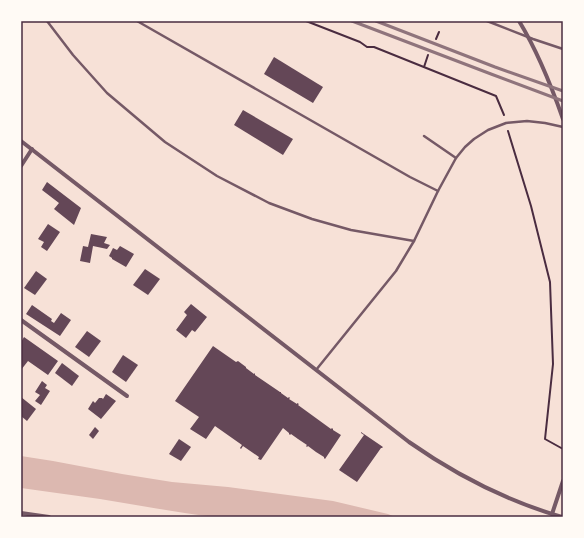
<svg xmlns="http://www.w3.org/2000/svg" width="584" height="538" font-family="Manrope,sans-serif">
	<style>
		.water { fill: #dcb8b0 }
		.building { fill: #644757 }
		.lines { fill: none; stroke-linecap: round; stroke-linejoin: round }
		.path { stroke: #4a2c40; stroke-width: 2 }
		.service { stroke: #755966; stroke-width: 2.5 }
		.minor { stroke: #755966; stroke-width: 4 }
		.rail { stroke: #8f747c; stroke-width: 3 }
		.neatline { fill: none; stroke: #4a2c40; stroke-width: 1.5 }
	</style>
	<rect width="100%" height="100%" fill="#f7e1d7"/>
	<path class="water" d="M 21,456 L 53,461 L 122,474 L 172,482 L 228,487 L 333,501 L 388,514 L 395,517 L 216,517 C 177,513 139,505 100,499 C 74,495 47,492 21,488 Z"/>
	<g class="building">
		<path d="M 274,57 L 323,87 L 313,103 L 264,74 Z"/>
		<path d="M 243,110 L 293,139 L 283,155 L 234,125 Z"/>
		<path d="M 47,182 L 81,208 L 74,225 L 54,209 L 59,203 L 42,190 Z"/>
		<path d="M 48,224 L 60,232 L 47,251 L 41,247 L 44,242 L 38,239 Z"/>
		<path d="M 91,234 L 107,237 L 104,243 L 110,245 L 107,249 L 93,246 L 90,263 L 80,261 L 83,246 L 88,247 Z"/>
		<path d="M 120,246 L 134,254 L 126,267 L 112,259 L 112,258 L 109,256 L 113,248 L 117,250 Z"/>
		<path d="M 145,269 L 160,279 L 148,295 L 133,285 Z"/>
		<path d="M 36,271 L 47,279 L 35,295 L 24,288 Z"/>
		<path d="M 191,304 L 207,317 L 195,332 L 192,330 L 186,338 L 176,330 L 187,315 L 184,312 Z"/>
		<path d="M 32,305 L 52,319 L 51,321 L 54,323 L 61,313 L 71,320 L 60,336 L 26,314 Z"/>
		<path d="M 87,331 L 101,341 L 89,357 L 75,347 Z"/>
		<path d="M 24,337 L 58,361 L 48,375 L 28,361 L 21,370 L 21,342 Z"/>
		<path d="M 213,346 L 236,362 L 238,361 L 246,367 L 246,368 L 254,374 L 254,373 L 255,374 L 255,375 L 280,392 L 281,392 L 281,393 L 288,398 L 289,397 L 290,398 L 289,399 L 297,404 L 297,403 L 299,404 L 298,405 L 331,429 L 332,428 L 333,429 L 333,430 L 341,435 L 325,459 L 324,458 L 324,457 L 316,452 L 308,446 L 307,447 L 306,446 L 307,445 L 298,439 L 291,434 L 290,435 L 289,434 L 289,433 L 283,428 L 261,460 L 258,459 L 259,457 L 243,446 L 241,449 L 240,448 L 242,445 L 215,426 L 206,439 L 190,429 L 199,417 L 175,401 Z"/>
		<path d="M 123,355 L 138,365 L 126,382 L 112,372 Z"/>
		<path d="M 62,363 L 79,376 L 72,386 L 55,373 Z"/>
		<path d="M 42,381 L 47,385 L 45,388 L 50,391 L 41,405 L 35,401 L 40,395 L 35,392 Z"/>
		<path d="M 106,394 L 116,401 L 101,419 L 88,409 L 93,401 L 95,403 L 99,398 L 102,398 L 103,399 Z"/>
		<path d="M 21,397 L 36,409 L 27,421 L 21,416 Z"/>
		<path d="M 95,427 L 99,431 L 93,439 L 89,435 Z"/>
		<path d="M 361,432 L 383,447 L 382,448 L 381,448 L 357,482 L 339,470 L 364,435 L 361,433 Z"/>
		<path d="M 179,439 L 191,447 L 181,461 L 169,454 Z"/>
	</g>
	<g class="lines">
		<g class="path">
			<path d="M 306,21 L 360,42 L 367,47 L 374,47 L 496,96 L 504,115"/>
			<path d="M 436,39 L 439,32"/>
			<path d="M 424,67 L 428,55"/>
			<path d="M 508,131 L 531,206 L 550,282 L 553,364 L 545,439 L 563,449"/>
		</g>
		<g class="service">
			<path d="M 47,21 L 73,55 L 107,93 L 165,142 L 217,176 L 269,203 L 312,219 L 351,230 L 414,241"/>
			<path d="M 137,21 L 410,177 L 438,191"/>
			<path d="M 487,21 L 533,39 L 563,49"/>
			<path d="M 424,136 L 456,158"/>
			<path d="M 316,370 L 396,271 L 414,241 L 438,191 L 456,158 L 465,147 L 474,139 L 488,130 L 506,123 L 527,121 L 545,123 L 563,127"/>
		</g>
		<g class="minor">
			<path d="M 519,21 C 538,52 551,85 563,119"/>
			<path d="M 21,141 L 409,442 C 456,475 507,501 562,517"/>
			<path d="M 21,166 L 32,149"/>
			<path d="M 21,320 L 127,396"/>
			<path d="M 21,513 L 49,517"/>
			<path d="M 552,514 L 563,481"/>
		</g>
		<g class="rail">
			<path d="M 352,21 L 491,74 L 563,101"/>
			<path d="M 376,21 L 495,67 L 563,91"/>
		</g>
	</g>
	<rect width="584" height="538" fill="none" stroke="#fffaf5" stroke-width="44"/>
	<rect x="22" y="22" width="540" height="494" class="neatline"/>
</svg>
